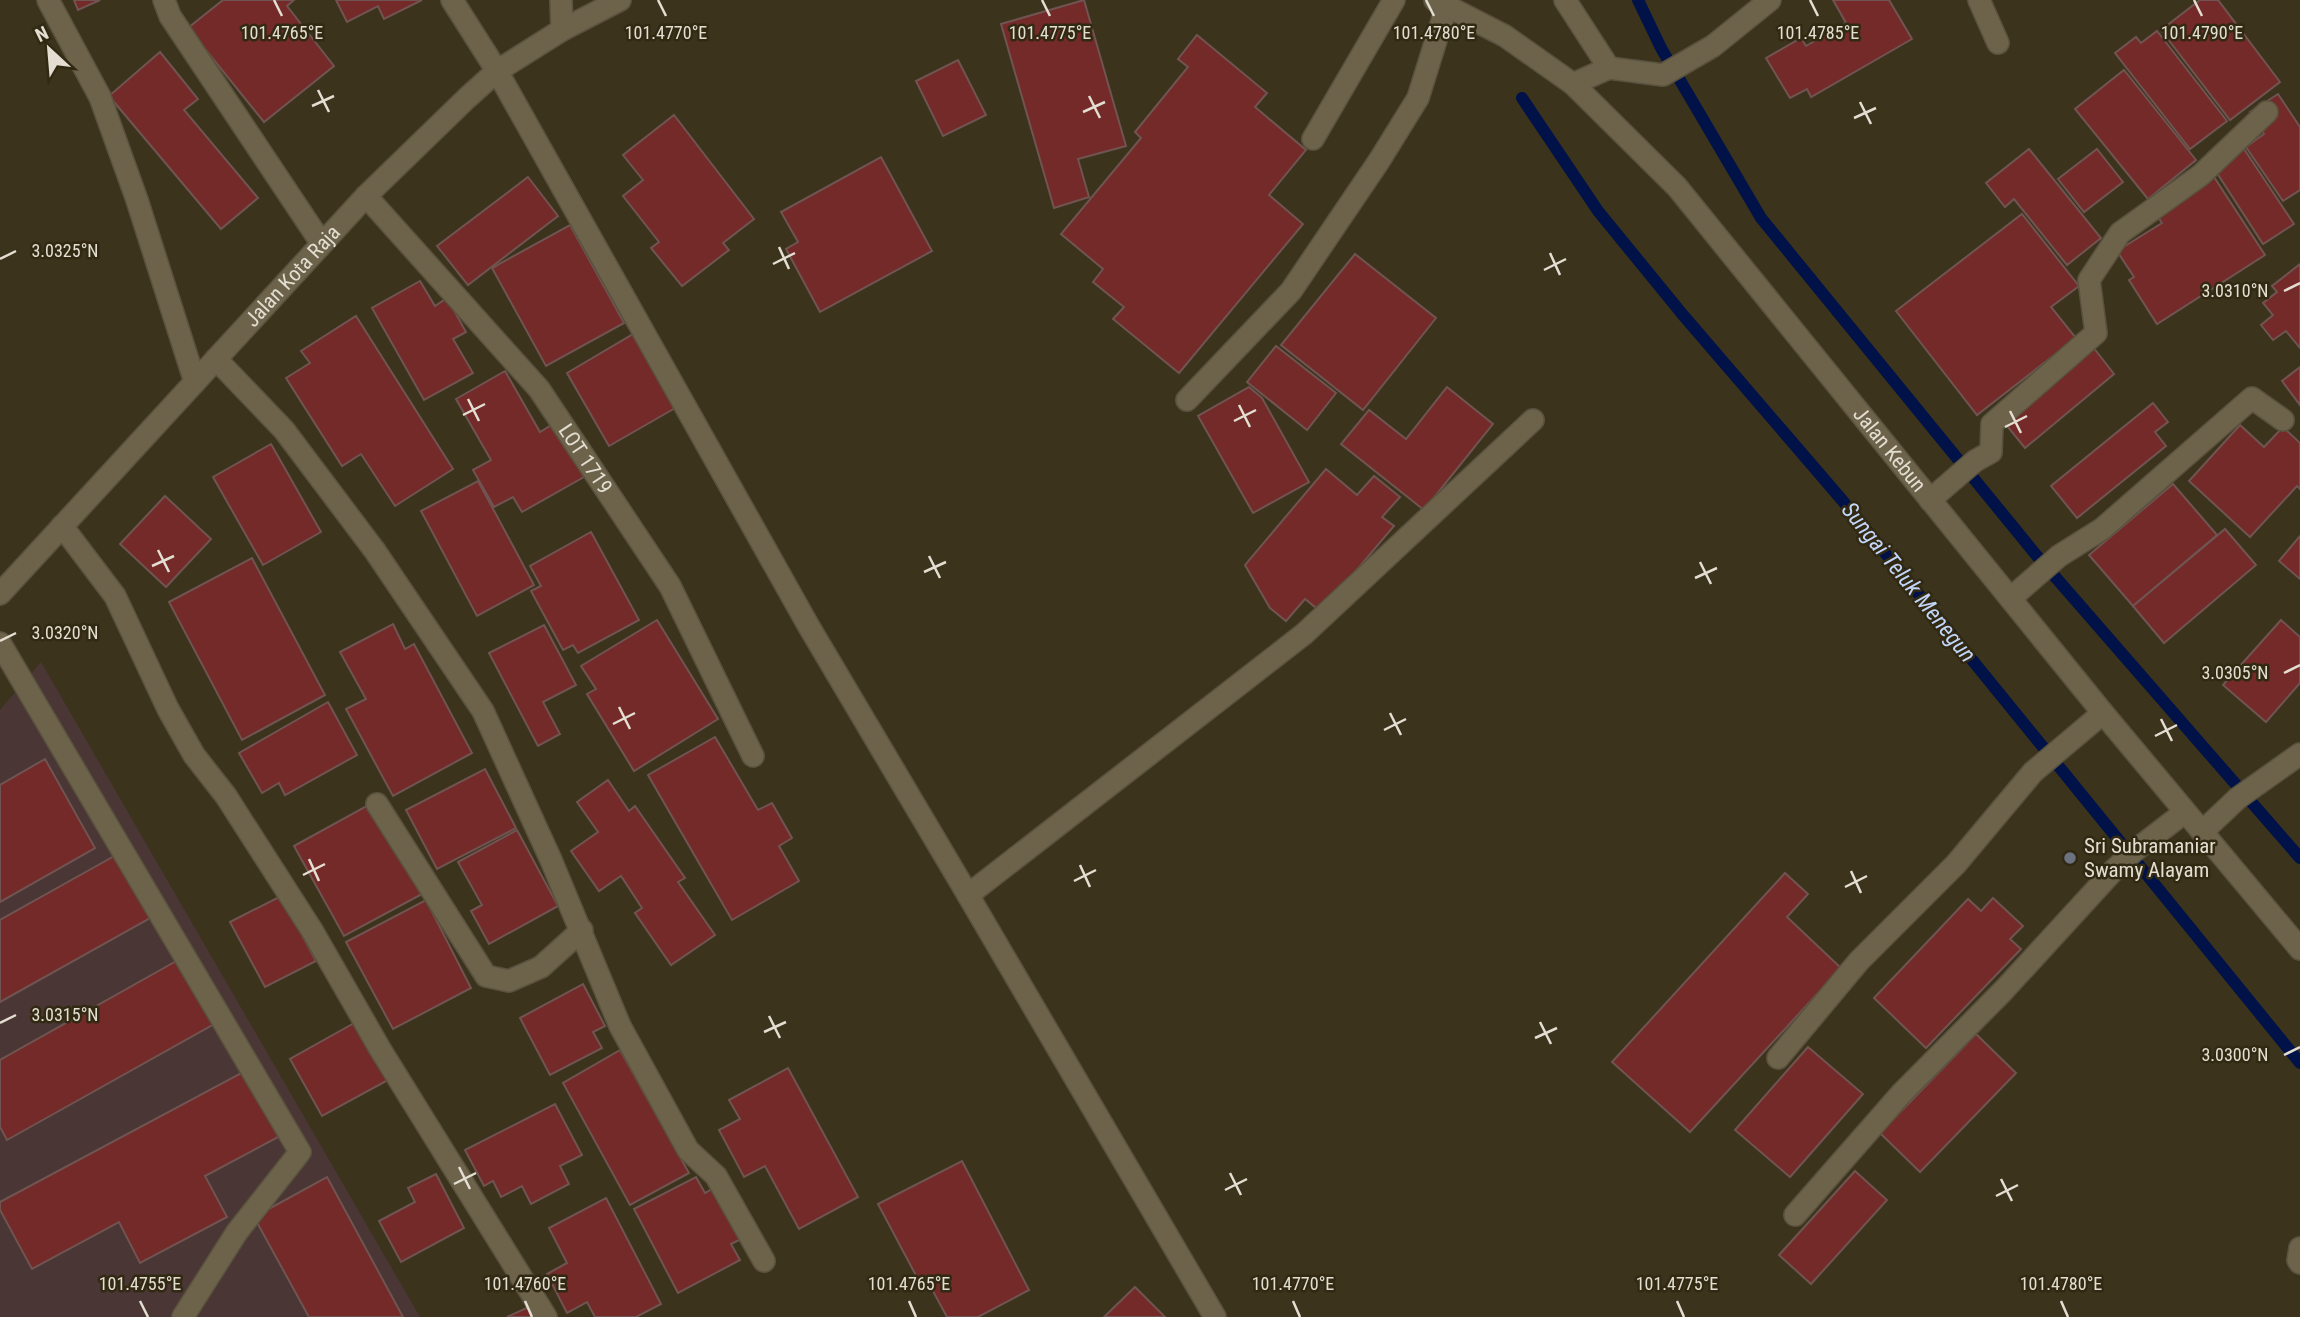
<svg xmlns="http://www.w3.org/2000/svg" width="2300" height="1317" font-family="'Roboto Condensed',sans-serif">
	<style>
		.education { fill: #4a3634 }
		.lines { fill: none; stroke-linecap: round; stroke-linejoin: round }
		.stream { stroke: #001248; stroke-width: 12 }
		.building { fill: #732a28; stroke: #705451; stroke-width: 2 }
		.lane-casing { stroke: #59523e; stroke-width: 24 }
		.street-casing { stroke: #59523e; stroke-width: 24 }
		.secondary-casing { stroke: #59523e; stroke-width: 24 }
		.lane { stroke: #6d634b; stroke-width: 21 }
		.street { stroke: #6d634b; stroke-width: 21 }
		.secondary { stroke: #6d634b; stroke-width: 21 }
		.ticks { fill: none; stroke: #e3ded1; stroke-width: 2.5 }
		.worship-dot { fill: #6b7280; stroke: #322913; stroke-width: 2.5 }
		.labels { text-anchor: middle; stroke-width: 5; stroke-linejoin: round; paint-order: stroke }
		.street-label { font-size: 21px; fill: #e3ded1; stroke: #322913 }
		.poi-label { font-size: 21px; fill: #e3ded1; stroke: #322913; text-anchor: start }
		.water-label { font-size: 23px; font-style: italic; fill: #c2d6f9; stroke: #322913 }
		.ticks-label { font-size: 18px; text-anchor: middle; fill: #e3ded1; stroke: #322913; stroke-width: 5; stroke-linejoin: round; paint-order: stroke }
	</style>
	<rect width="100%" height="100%" fill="#3c331d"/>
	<path class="education" d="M 41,662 L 420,1317 L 0,1317 L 0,710 Z"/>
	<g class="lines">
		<g class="stream">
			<path d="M 1638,0 L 1661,48 L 1761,218 L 2037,556 L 2300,858"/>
			<path d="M 1522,98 L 1598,211 L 1683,315 L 1842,500 L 2300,1063"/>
		</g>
	</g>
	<g class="building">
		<path d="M 74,0 L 100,0 L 78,10 Z"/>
		<path d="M 223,0 L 294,0 L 287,6 L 334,66 L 264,122 L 188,28 Z"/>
		<path d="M 336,0 L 422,0 L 384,19 L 378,6 L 347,22 Z"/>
		<path d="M 1084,0 L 1126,146 L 1078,159 L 1089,197 L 1054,208 L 1001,24 Z"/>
		<path d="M 1833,0 L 1889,0 L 1912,39 L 1811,97 L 1807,89 L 1790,98 L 1766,58 L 1801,38 L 1806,46 L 1846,23 Z"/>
		<path d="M 2200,0 L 2218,0 L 2280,82 L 2230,120 L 2161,30 Z"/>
		<path d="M 2157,31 L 2227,121 L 2190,149 L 2115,53 L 2136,37 L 2141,43 Z"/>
		<path d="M 1197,35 L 1267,93 L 1255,107 L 1306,150 L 1269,195 L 1303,224 L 1179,373 L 1113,319 L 1124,307 L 1093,282 L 1103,269 L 1061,234 L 1141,138 L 1135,132 L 1188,67 L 1178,59 Z"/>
		<path d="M 160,52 L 198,99 L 184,110 L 258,198 L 221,229 L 109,96 Z"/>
		<path d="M 958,60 L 986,115 L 943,136 L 916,81 Z"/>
		<path d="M 2124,70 L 2196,160 L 2148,199 L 2075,109 Z"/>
		<path d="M 2278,94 L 2300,127 L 2300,190 L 2283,201 L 2246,147 L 2264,134 L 2250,112 Z"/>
		<path d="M 674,115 L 754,219 L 723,243 L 729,250 L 682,286 L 651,248 L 659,242 L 623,196 L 643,180 L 623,155 Z"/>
		<path d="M 2029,149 L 2101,238 L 2067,265 L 2014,199 L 2005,207 L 1986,183 Z"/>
		<path d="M 2097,149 L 2123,182 L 2084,212 L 2058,179 Z"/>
		<path d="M 2244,149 L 2294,224 L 2263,244 L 2217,173 L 2225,167 L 2222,163 Z"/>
		<path d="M 881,157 L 932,251 L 820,312 L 786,249 L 798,242 L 781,212 Z"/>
		<path d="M 528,177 L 558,216 L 468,285 L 437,246 Z"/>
		<path d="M 2214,177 L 2265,255 L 2157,324 L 2129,280 L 2134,277 L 2117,251 L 2162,223 L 2156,214 Z"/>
		<path d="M 2022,214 L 2079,286 L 2051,307 L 2076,338 L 1977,415 L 1896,311 Z"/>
		<path d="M 570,225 L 624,323 L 546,366 L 492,268 Z"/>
		<path d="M 1355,254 L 1436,318 L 1363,410 L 1281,345 Z"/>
		<path d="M 2300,264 L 2300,348 L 2286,331 L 2273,340 L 2261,325 L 2273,315 L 2263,303 L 2277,292 L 2272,286 Z"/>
		<path d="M 420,281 L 435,306 L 447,298 L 466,332 L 453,339 L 473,373 L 424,400 L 372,308 Z"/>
		<path d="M 356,316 L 453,469 L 395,506 L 361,454 L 342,466 L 286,378 L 310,363 L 301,351 Z"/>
		<path d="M 635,333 L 677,407 L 609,446 L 567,373 Z"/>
		<path d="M 1276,346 L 1336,393 L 1307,430 L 1247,382 Z"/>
		<path d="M 2093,347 L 2114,374 L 2025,448 L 2003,421 Z"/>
		<path d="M 2300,367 L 2300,405 L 2282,381 Z"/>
		<path d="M 505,371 L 540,432 L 553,424 L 584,477 L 522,512 L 513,497 L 494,507 L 473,470 L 491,460 L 456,399 Z"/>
		<path d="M 1249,387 L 1262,398 L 1309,482 L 1253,513 L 1198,416 Z"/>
		<path d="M 1447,387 L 1493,424 L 1424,510 L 1341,444 L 1369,410 L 1406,439 Z"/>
		<path d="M 2153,403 L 2168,422 L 2155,432 L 2166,446 L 2077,518 L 2051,486 Z"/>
		<path d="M 2240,425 L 2264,447 L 2283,427 L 2300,443 L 2300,489 L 2297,486 L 2250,537 L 2189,481 Z"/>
		<path d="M 271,444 L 321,532 L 263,565 L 213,477 Z"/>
		<path d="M 1326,469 L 1357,495 L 1374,476 L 1400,497 L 1382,517 L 1394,526 L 1321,612 L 1305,599 L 1286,621 L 1270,608 L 1245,565 Z"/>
		<path d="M 478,481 L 534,585 L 477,616 L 421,511 Z"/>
		<path d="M 2173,484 L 2217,535 L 2133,606 L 2089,555 Z"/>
		<path d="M 165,496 L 211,539 L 166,587 L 120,544 Z"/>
		<path d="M 2225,529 L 2256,565 L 2164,643 L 2133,606 Z"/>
		<path d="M 591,532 L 639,620 L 578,653 L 573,645 L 563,650 L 531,591 L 541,586 L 530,566 Z"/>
		<path d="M 2300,536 L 2300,579 L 2279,561 Z"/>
		<path d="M 252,558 L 325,695 L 242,740 L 169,602 Z"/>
		<path d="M 657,620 L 718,719 L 634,771 L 587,694 L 596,689 L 581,666 Z"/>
		<path d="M 2281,620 L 2300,637 L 2300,683 L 2266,722 L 2223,685 Z"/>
		<path d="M 393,624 L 405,649 L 414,644 L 472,753 L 393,796 L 346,709 L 366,699 L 340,652 Z"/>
		<path d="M 544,625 L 576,685 L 543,702 L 560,734 L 538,746 L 489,653 Z"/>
		<path d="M 328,702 L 357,755 L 285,795 L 279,783 L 262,793 L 239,753 Z"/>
		<path d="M 715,737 L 758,810 L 772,803 L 792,838 L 779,846 L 799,881 L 732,920 L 648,775 Z"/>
		<path d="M 45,759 L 95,848 L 0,902 L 0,785 Z"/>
		<path d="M 485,769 L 516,828 L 437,869 L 406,810 Z"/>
		<path d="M 608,780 L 629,811 L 635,806 L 685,878 L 678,882 L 715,935 L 671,965 L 635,913 L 642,908 L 621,876 L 599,891 L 571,851 L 598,832 L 577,802 Z"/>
		<path d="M 372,803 L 422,894 L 344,936 L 294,846 Z"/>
		<path d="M 517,830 L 558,906 L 489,944 L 471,911 L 482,905 L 458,862 Z"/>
		<path d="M 125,850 L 159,913 L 0,1002 L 0,920 Z"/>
		<path d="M 1785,873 L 1808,894 L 1787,917 L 1841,968 L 1690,1132 L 1612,1062 Z"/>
		<path d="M 281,896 L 316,961 L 265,987 L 230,922 Z"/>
		<path d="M 1993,898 L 2023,926 L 2010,939 L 2021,949 L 1926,1048 L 1874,998 L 1968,899 L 1981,911 Z"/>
		<path d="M 426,900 L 471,988 L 393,1029 L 346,942 Z"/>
		<path d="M 187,955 L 223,1019 L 7,1140 L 0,1127 L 0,1060 Z"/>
		<path d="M 583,984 L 605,1026 L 593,1032 L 602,1048 L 550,1075 L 520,1018 Z"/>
		<path d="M 356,1022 L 388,1080 L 322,1116 L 290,1059 Z"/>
		<path d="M 1976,1034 L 2016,1073 L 1920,1172 L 1880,1133 Z"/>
		<path d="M 1808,1047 L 1863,1094 L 1790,1177 L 1735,1130 Z"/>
		<path d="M 620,1050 L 689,1173 L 630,1205 L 563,1083 Z"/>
		<path d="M 788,1068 L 858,1197 L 799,1229 L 765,1166 L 744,1177 L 719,1130 L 740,1119 L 729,1100 Z"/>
		<path d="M 245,1071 L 280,1136 L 205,1176 L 227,1217 L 140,1263 L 119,1222 L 32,1269 L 0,1210 L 0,1202 Z"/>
		<path d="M 555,1104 L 582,1155 L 560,1166 L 569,1184 L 531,1204 L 522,1186 L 501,1197 L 493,1181 L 484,1186 L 465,1150 Z"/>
		<path d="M 962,1161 L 1029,1290 L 978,1317 L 947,1317 L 927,1280 L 920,1283 L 878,1204 Z"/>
		<path d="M 1855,1171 L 1887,1200 L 1811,1284 L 1779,1255 Z"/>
		<path d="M 436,1174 L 464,1228 L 401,1262 L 379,1221 L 415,1202 L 408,1188 Z"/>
		<path d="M 327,1177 L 403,1317 L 309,1317 L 254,1217 Z"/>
		<path d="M 696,1177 L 705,1193 L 717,1186 L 745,1237 L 731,1244 L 740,1260 L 678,1293 L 634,1209 Z"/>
		<path d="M 606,1198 L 661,1304 L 636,1317 L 595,1317 L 587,1302 L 567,1313 L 547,1274 L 567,1263 L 549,1228 Z"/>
		<path d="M 1135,1287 L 1165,1317 L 1104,1317 Z"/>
		<path d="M 535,1304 L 541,1317 L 507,1317 Z"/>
	</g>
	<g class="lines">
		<g class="lane-casing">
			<g id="lane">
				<path d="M 1979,0 L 1998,43"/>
				<path d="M 1313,139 L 1394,0"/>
				<path d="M 0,643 L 300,1152 L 237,1232 L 183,1317"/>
				<path d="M 377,804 L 486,976 L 509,981 L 541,967 L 582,930"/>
				<path d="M 2202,832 L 2238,798 L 2300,754"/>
				<path d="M 2300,1248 L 2298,1260 L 2300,1263"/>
			</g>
		</g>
		<g class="street-casing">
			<g id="street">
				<path d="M 48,0 L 100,97 L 137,200 L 195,382"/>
				<path d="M 164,0 L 170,16 L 322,244"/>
				<path d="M 452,0 L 497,71 L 808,625 L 968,895 L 1304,634 L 1533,420"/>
				<path d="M 561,0 L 562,30"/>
				<path d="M 1565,0 L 1609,68"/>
				<path d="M 1573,84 L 1609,68 L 1663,75 L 1713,46 L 1770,0"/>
				<path id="s1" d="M 366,196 L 539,389 L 670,586 L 753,756"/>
				<path d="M 216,359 L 284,430 L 375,551 L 483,711 L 551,860 L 620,1026 L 688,1150 L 716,1176 L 764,1261"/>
				<path d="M 1187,400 L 1291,291 L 1379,161 L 1418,98 L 1447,5"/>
				<path d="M 1930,500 L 1975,461 L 1991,452 L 1992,424 L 2096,333 L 2089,280 L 2120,233 L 2201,175 L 2267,112"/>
				<path d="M 62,526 L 115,596 L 168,709 L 194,755 L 226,796 L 313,932 L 380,1049 L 546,1317"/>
				<path d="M 2011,598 L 2059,556 L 2102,529 L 2252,398 L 2283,420"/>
				<path d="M 968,895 L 1215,1317"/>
				<path d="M 1778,1058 L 1859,961 L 1956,864 L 2033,772 L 2103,713"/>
				<path d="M 1795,1215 L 1901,1094 L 2003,991 L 2114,870 L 2133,852 L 2185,812"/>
			</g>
		</g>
		<g class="secondary-casing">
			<g id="secondary">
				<path id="s2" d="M 1435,0 L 1505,36 L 1573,84 L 1677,187 L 2103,713 L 2300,949"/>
				<path id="s3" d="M 0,594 L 366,196 L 467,98 L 497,71 L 562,30 L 620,0"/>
			</g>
		</g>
		<use href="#lane" class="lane"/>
		<use href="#street" class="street"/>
		<use href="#secondary" class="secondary"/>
	</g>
	<path class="ticks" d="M 274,0 L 282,16M 658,0 L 666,16M 1042,0 L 1050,16M 1426,0 L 1434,16M 1810,0 L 1818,16M 2194,0 L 2202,16M 318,90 L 329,112M 1089,96 L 1100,118M 1860,102 L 1871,124M 312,106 L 334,96M 1083,112 L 1105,102M 1854,118 L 1876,108M 779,247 L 789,269M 1550,253 L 1560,275M 0,259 L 16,251M 773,264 L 795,253M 1544,270 L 1566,259M 2284,291 L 2300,283M 468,399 L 479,421M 1239,405 L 1250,427M 2010,411 L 2021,433M 463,415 L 485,404M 1234,421 L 1256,410M 2005,427 L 2027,416M 158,550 L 169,572M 929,556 L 940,578M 1700,562 L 1711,584M 152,566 L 174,556M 924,572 L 946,562M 1695,578 L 1717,568M 0,641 L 16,633M 2284,673 L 2300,665M 619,707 L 630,729M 1390,713 L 1401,735M 2161,719 L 2172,741M 613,724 L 635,713M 1384,730 L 1406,719M 2155,736 L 2177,725M 309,859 L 319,881M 1080,865 L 1090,887M 1851,871 L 1861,893M 303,875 L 325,864M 1074,881 L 1096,870M 1845,887 L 1867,876M 769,1016 L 780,1038M 1540,1022 L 1551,1044M 0,1023 L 16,1015M 764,1032 L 786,1022M 1535,1038 L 1557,1028M 2284,1055 L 2300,1047M 459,1167 L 470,1189M 1230,1173 L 1241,1195M 2001,1179 L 2012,1201M 454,1184 L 476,1173M 1225,1190 L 1247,1179M 1996,1196 L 2018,1185M 140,1301 L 148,1317M 525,1301 L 532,1317M 909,1301 L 916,1317M 1293,1301 L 1300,1317M 1677,1301 L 1684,1317M 2061,1301 L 2068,1317"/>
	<circle class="worship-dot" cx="2070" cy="858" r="7"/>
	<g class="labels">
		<g class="street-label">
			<text dy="7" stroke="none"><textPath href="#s3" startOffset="432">Jalan Kota Raja</textPath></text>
			<text dy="7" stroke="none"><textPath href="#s2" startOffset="646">Jalan Kebun</textPath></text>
			<text dy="7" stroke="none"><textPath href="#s1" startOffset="343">LOT 1719</textPath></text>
		</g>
		<g class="poi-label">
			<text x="2084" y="853">Sri Subramaniar<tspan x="2084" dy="24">Swamy Alayam</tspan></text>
		</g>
		<g class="water-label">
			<text transform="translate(1909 582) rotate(51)" y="8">Sungai Teluk Menegun</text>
		</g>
	</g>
	<g class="ticks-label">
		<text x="666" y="39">101.4770°E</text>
		<text x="1050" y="39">101.4775°E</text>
		<text x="1434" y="39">101.4780°E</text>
		<text x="1818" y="39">101.4785°E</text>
		<text x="2202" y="39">101.4790°E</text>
		<text x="282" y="39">101.4765°E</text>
		<text x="65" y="257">3.0325°N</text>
		<text x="2235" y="297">3.0310°N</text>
		<text x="65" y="639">3.0320°N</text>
		<text x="2235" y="679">3.0305°N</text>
		<text x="65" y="1021">3.0315°N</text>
		<text x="2235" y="1061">3.0300°N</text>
		<text x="140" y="1290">101.4755°E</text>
		<text x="525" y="1290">101.4760°E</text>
		<text x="909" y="1290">101.4765°E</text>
		<text x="1293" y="1290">101.4770°E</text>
		<text x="1677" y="1290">101.4775°E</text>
		<text x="2061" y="1290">101.4780°E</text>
	</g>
	<g transform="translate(49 49) rotate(334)" stroke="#322913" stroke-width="5" paint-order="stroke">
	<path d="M0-5L12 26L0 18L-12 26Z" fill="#e3ded1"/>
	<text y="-10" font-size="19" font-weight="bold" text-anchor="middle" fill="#e3ded1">N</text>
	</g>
</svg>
